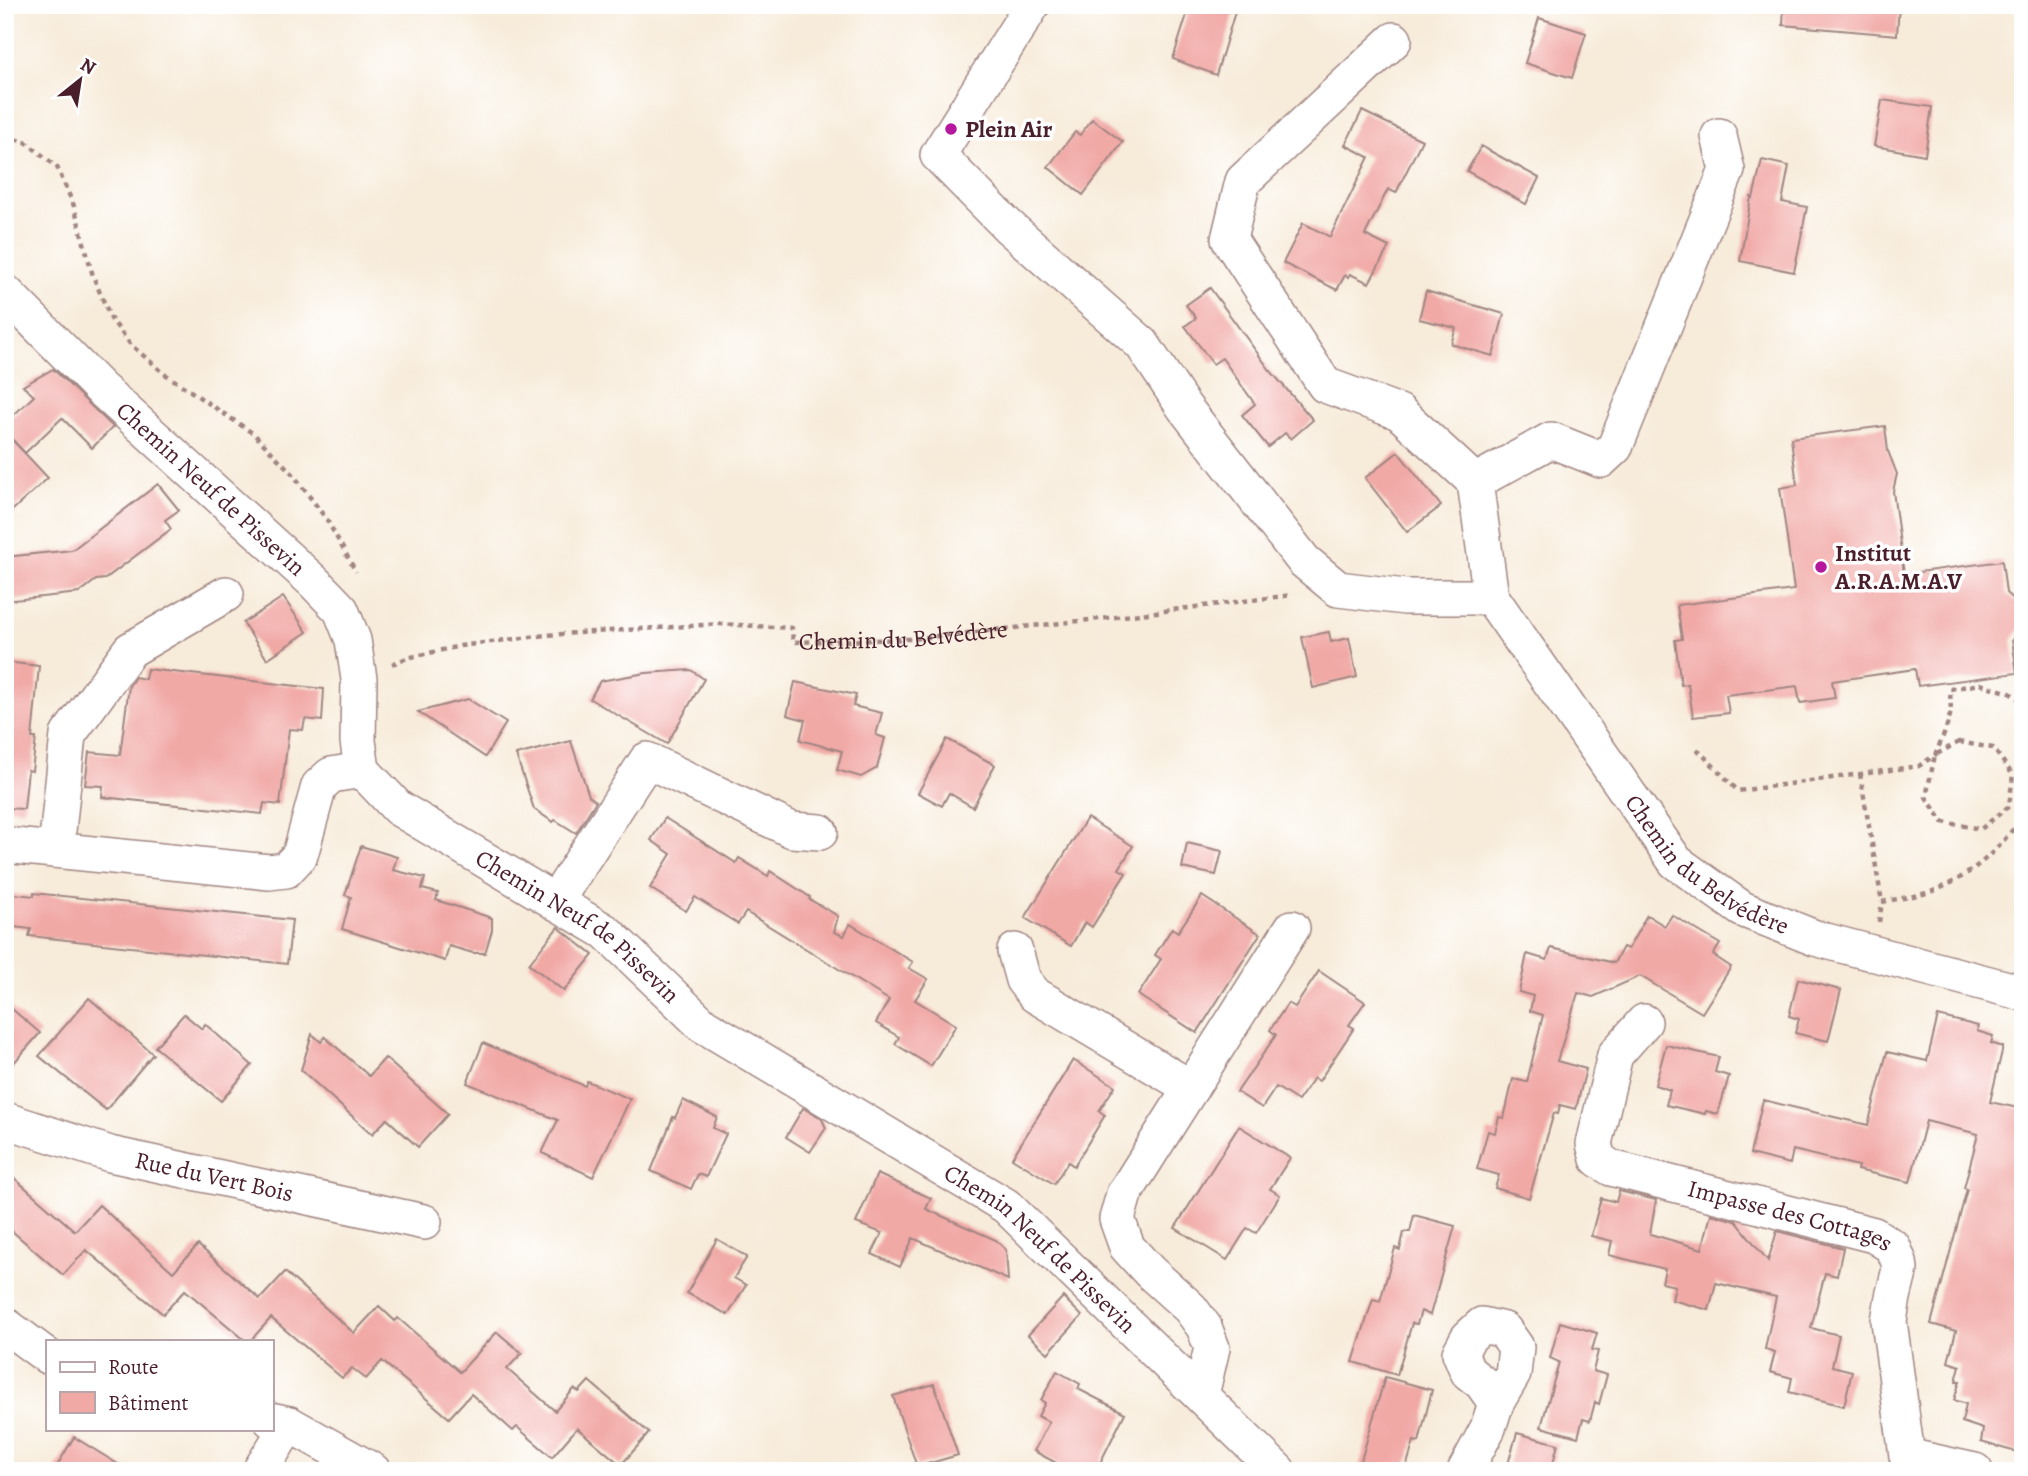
<svg xmlns="http://www.w3.org/2000/svg" width="2028" height="1476" font-family="Alegreya,serif">
	<style>
		.building { fill: #f1a9a6 }
		.lines { fill: none; stroke-linecap: round; stroke-linejoin: round }
		.minor-casing { stroke: #a08582; stroke-width: 38 }
		.path { stroke: #a08582; stroke-width: 4.5; stroke-dasharray: 5 5; stroke-linecap: butt }
		.minor { stroke: #fff; stroke-width: 35 }
		.poi-dot { fill: #b5179e; stroke: #fff; stroke-width: 2.5 }
		.labels { text-anchor: middle; stroke-width: 7; stroke-linejoin: round; paint-order: stroke }
		.poi-label { font-size: 24px; font-weight: bold; fill: #4a1f2b; stroke: #fff; text-anchor: start }
		.street-label { font-size: 24px; fill: #4a1f2b; stroke: #fff }
	</style>
	<rect width="100%" height="100%" fill="#fff"/>
	<filter id="ink" filterUnits="userSpaceOnUse"><feTurbulence type="fractalNoise" baseFrequency=".0143" numOctaves="2"/><feDisplacementMap in="SourceGraphic" scale="14" xChannelSelector="R" yChannelSelector="G"/><feConvolveMatrix kernelMatrix="1 2 1 2 8 2 1 2 1" color-interpolation-filters="sRGB"/></filter>
	<filter id="wash" filterUnits="userSpaceOnUse"><feTurbulence type="fractalNoise" baseFrequency=".00686" numOctaves="4" result="noise"/><feDisplacementMap in="SourceGraphic" scale="28" xChannelSelector="R" yChannelSelector="G"/><feGaussianBlur stdDeviation="1.57" result="paint"/><feColorMatrix in="noise" values="0 0 0 0 0 0 0 0 0 0 0 0 0 0 0 0 0 1.4 0 .05"/><feComposite in="paint" operator="in"/></filter>
	<g filter="url(#wash)">
		<rect width="100%" height="100%" fill="#f7ebd9"/>
		<g id="blocks">
			<g class="building">
				<path d="M 1190,5 L 1237,5 L 1216,75 L 1173,59 Z"/>
				<path d="M 1784,5 L 1899,5 L 1897,35 L 1783,25 Z"/>
				<path d="M 1539,18 L 1586,33 L 1572,78 L 1525,63 Z"/>
				<path d="M 1882,100 L 1932,107 L 1925,155 L 1874,146 Z"/>
				<path d="M 1362,111 L 1422,140 L 1396,193 L 1388,189 L 1365,235 L 1389,247 L 1369,283 L 1350,274 L 1348,277 L 1345,275 L 1337,290 L 1283,263 L 1303,223 L 1330,237 L 1369,157 L 1345,145 Z"/>
				<path d="M 1092,119 L 1123,142 L 1083,195 L 1048,167 L 1075,132 L 1080,135 Z"/>
				<path d="M 1481,146 L 1539,178 L 1526,204 L 1467,171 Z"/>
				<path d="M 1762,160 L 1789,166 L 1782,202 L 1807,207 L 1794,272 L 1740,261 L 1751,197 L 1753,198 Z"/>
				<path d="M 1210,288 L 1269,369 L 1313,420 L 1291,439 L 1285,433 L 1268,447 L 1242,415 L 1255,404 L 1222,358 L 1213,364 L 1185,326 L 1196,318 L 1186,305 Z"/>
				<path d="M 1426,291 L 1504,314 L 1493,356 L 1451,344 L 1456,328 L 1419,319 Z"/>
				<path d="M 53,369 L 113,427 L 92,448 L 62,418 L 25,453 L 5,432 L 5,423 L 34,396 L 23,386 Z"/>
				<path d="M 1885,426 L 1888,451 L 1897,474 L 1893,491 L 1904,574 L 2002,561 L 2006,593 L 2023,608 L 2023,625 L 2012,640 L 2017,673 L 1918,686 L 1915,669 L 1832,681 L 1835,698 L 1800,703 L 1797,686 L 1726,695 L 1729,713 L 1693,717 L 1688,684 L 1681,685 L 1675,640 L 1682,639 L 1677,605 L 1794,590 L 1780,488 L 1797,485 L 1791,438 Z"/>
				<path d="M 5,432 L 48,478 L 5,517 Z"/>
				<path d="M 1398,452 L 1441,506 L 1407,532 L 1365,478 Z"/>
				<path d="M 158,484 L 179,510 L 165,520 L 171,529 L 105,579 L 96,580 L 79,593 L 5,601 L 5,557 L 72,550 Z"/>
				<path d="M 283,597 L 307,632 L 267,659 L 243,623 Z"/>
				<path d="M 1329,632 L 1331,642 L 1349,638 L 1357,677 L 1313,688 L 1302,637 Z"/>
				<path d="M 5,662 L 39,666 L 32,738 L 36,738 L 32,771 L 28,770 L 24,809 L 5,808 Z"/>
				<path d="M 147,669 L 324,689 L 322,721 L 305,719 L 303,730 L 289,729 L 280,805 L 264,803 L 262,814 L 102,797 L 103,786 L 85,785 L 89,752 L 120,755 L 129,686 L 135,677 L 145,679 Z"/>
				<path d="M 691,670 L 704,679 L 667,744 L 590,699 L 600,681 L 646,673 Z"/>
				<path d="M 795,682 L 856,695 L 853,706 L 882,713 L 876,735 L 885,738 L 877,768 L 861,777 L 837,770 L 842,751 L 800,740 L 805,720 L 787,715 Z"/>
				<path d="M 468,699 L 506,723 L 485,757 L 418,712 Z"/>
				<path d="M 947,739 L 995,765 L 973,807 L 949,793 L 942,806 L 918,793 Z"/>
				<path d="M 571,741 L 589,796 L 596,801 L 576,833 L 555,820 L 553,822 L 534,809 L 516,755 Z"/>
				<path d="M 665,818 L 736,863 L 739,858 L 768,876 L 770,871 L 810,897 L 809,899 L 838,916 L 834,932 L 844,936 L 850,924 L 913,962 L 909,968 L 928,979 L 915,1000 L 956,1025 L 931,1066 L 895,1044 L 899,1037 L 876,1023 L 889,1000 L 746,912 L 738,924 L 695,897 L 686,911 L 650,888 L 671,854 L 651,840 Z"/>
				<path d="M 1087,818 L 1133,846 L 1119,869 L 1126,873 L 1092,927 L 1085,922 L 1071,946 L 1025,918 Z"/>
				<path d="M 1187,843 L 1222,851 L 1216,875 L 1182,868 Z"/>
				<path d="M 361,846 L 397,857 L 393,870 L 425,878 L 422,889 L 438,893 L 436,900 L 492,918 L 492,930 L 485,953 L 473,953 L 449,946 L 445,961 L 342,929 L 351,897 L 345,895 Z"/>
				<path d="M 5,893 L 34,896 L 34,893 L 292,920 L 287,964 L 29,936 L 31,929 L 5,926 Z"/>
				<path d="M 1202,896 L 1260,934 L 1197,1033 L 1138,995 L 1161,959 L 1155,955 L 1172,928 L 1178,932 Z"/>
				<path d="M 1647,915 L 1665,926 L 1672,915 L 1720,944 L 1713,955 L 1731,967 L 1702,1013 L 1640,976 L 1593,997 L 1578,993 L 1557,1061 L 1586,1069 L 1576,1109 L 1560,1105 L 1558,1114 L 1554,1113 L 1529,1198 L 1495,1188 L 1499,1175 L 1477,1169 L 1488,1131 L 1495,1133 L 1499,1117 L 1504,1118 L 1513,1079 L 1527,1082 L 1543,1015 L 1530,1011 L 1533,996 L 1519,992 L 1527,954 L 1547,960 L 1551,948 L 1614,963 L 1623,947 L 1628,949 Z"/>
				<path d="M 558,927 L 593,955 L 564,991 L 529,964 Z"/>
				<path d="M 1319,971 L 1365,1002 L 1349,1025 L 1354,1028 L 1319,1081 L 1314,1078 L 1298,1101 L 1276,1087 L 1262,1108 L 1237,1092 L 1276,1035 L 1270,1030 L 1288,1003 L 1295,1007 Z"/>
				<path d="M 1798,979 L 1841,990 L 1828,1041 L 1795,1033 L 1799,1019 L 1789,1016 Z"/>
				<path d="M 89,998 L 153,1054 L 106,1110 L 39,1056 Z"/>
				<path d="M 5,1003 L 40,1033 L 5,1073 Z"/>
				<path d="M 184,1014 L 202,1029 L 205,1024 L 252,1065 L 221,1101 L 155,1047 Z"/>
				<path d="M 1938,1016 L 1978,1026 L 1977,1031 L 1993,1036 L 1991,1043 L 2003,1047 L 1990,1102 L 2023,1109 L 2023,1454 L 1981,1442 L 1983,1429 L 1962,1422 L 1966,1404 L 1954,1400 L 1960,1381 L 1956,1381 L 1960,1366 L 1948,1362 L 1956,1331 L 1931,1324 L 1967,1189 L 1964,1188 L 1978,1134 L 1926,1121 L 1910,1182 L 1857,1170 L 1858,1166 L 1793,1150 L 1790,1164 L 1750,1154 L 1763,1100 L 1868,1125 L 1887,1052 L 1927,1061 Z"/>
				<path d="M 312,1034 L 321,1042 L 325,1037 L 369,1076 L 385,1058 L 448,1114 L 418,1147 L 387,1119 L 372,1134 L 301,1070 Z"/>
				<path d="M 483,1043 L 585,1086 L 587,1081 L 630,1099 L 593,1177 L 542,1153 L 558,1120 L 467,1083 Z"/>
				<path d="M 1666,1045 L 1719,1057 L 1715,1072 L 1729,1076 L 1718,1114 L 1706,1111 L 1705,1114 L 1666,1105 L 1670,1090 L 1655,1085 Z"/>
				<path d="M 1073,1060 L 1115,1086 L 1099,1111 L 1105,1115 L 1074,1166 L 1068,1162 L 1054,1184 L 1012,1158 Z"/>
				<path d="M 683,1100 L 717,1117 L 713,1128 L 726,1134 L 706,1177 L 698,1174 L 691,1189 L 651,1171 L 673,1117 L 675,1118 Z"/>
				<path d="M 803,1108 L 822,1119 L 826,1128 L 810,1152 L 786,1137 Z"/>
				<path d="M 1239,1126 L 1290,1158 L 1270,1189 L 1280,1195 L 1256,1233 L 1247,1228 L 1227,1260 L 1175,1228 Z"/>
				<path d="M 5,1170 L 75,1231 L 99,1205 L 173,1272 L 198,1245 L 260,1299 L 285,1272 L 354,1333 L 379,1306 L 395,1321 L 398,1318 L 460,1372 L 497,1332 L 522,1353 L 507,1369 L 555,1411 L 574,1389 L 579,1392 L 589,1381 L 649,1433 L 621,1465 L 577,1428 L 552,1457 L 517,1427 L 513,1431 L 471,1394 L 449,1418 L 382,1361 L 366,1379 L 352,1368 L 342,1378 L 271,1318 L 250,1341 L 246,1341 L 185,1290 L 163,1314 L 86,1250 L 63,1275 L 5,1225 Z"/>
				<path d="M 877,1174 L 931,1198 L 926,1209 L 996,1240 L 1006,1250 L 1008,1280 L 913,1238 L 900,1267 L 872,1254 L 882,1233 L 856,1223 Z"/>
				<path d="M 1619,1191 L 1656,1200 L 1650,1234 L 1702,1249 L 1711,1214 L 1736,1221 L 1768,1261 L 1777,1231 L 1843,1248 L 1837,1276 L 1825,1273 L 1811,1328 L 1839,1335 L 1832,1366 L 1852,1371 L 1844,1406 L 1789,1392 L 1792,1378 L 1770,1372 L 1775,1352 L 1765,1349 L 1776,1297 L 1716,1283 L 1709,1310 L 1672,1300 L 1675,1286 L 1662,1283 L 1665,1269 L 1609,1255 L 1612,1241 L 1591,1236 L 1601,1198 L 1616,1202 Z"/>
				<path d="M 1414,1215 L 1455,1226 L 1430,1315 L 1421,1311 L 1417,1324 L 1412,1323 L 1397,1375 L 1353,1362 L 1373,1299 L 1380,1301 L 1395,1248 L 1400,1250 L 1404,1232 L 1410,1232 Z"/>
				<path d="M 717,1239 L 747,1257 L 734,1278 L 746,1285 L 728,1315 L 687,1293 Z"/>
				<path d="M 1063,1297 L 1082,1316 L 1048,1353 L 1028,1335 Z"/>
				<path d="M 1560,1322 L 1597,1333 L 1592,1350 L 1598,1351 L 1593,1371 L 1607,1375 L 1599,1404 L 1595,1402 L 1590,1421 L 1583,1419 L 1578,1437 L 1541,1427 L 1559,1362 L 1550,1358 Z"/>
				<path d="M 1057,1371 L 1080,1384 L 1078,1389 L 1125,1413 L 1096,1471 L 1071,1471 L 1034,1451 L 1049,1422 L 1038,1416 L 1045,1403 L 1041,1400 Z"/>
				<path d="M 1385,1377 L 1432,1390 L 1419,1442 L 1414,1441 L 1405,1471 L 1358,1471 Z"/>
				<path d="M 934,1384 L 958,1455 L 917,1467 L 893,1396 Z"/>
				<path d="M 1517,1433 L 1558,1444 L 1551,1471 L 1506,1471 Z"/>
				<path d="M 74,1437 L 129,1471 L 54,1471 Z"/>
			</g>
		</g>
	</g>
	<g filter="url(#ink)">
		<use href="#blocks" fill-opacity="0" stroke="#a08582" stroke-width="2"/>
		<g class="lines">
			<g class="minor-casing">
				<g id="minor">
					<path d="M 1032,5 L 938,155 L 1008,226 L 1142,344 L 1184,407 L 1304,561 L 1338,589 L 1405,597 L 1491,597"/>
					<path id="s2" d="M 1394,40 L 1243,181 L 1229,239 L 1325,385 L 1399,412 L 1475,482 L 1491,597 L 1676,862 L 1742,909 L 1815,938 L 2023,993"/>
					<path id="s3" d="M 5,292 L 100,388 L 314,582 L 341,610 L 353,640 L 359,679 L 358,741 L 362,770 L 398,808 L 606,932 L 703,1025 L 1006,1206 L 1278,1471"/>
					<path d="M 1475,482 L 1551,440 L 1601,460 L 1615,447 L 1727,170 L 1719,136"/>
					<path d="M 5,845 L 269,872 L 286,870 L 300,855 L 319,786 L 331,775 L 362,770"/>
					<path d="M 56,850 L 68,735 L 130,650 L 226,594"/>
					<path d="M 555,902 L 647,760 L 792,830 L 820,832"/>
					<path d="M 1015,951 L 1023,980 L 1035,995 L 1191,1088"/>
					<path id="s4" d="M 1644,1022 L 1615,1055 L 1594,1144 L 1598,1159 L 1611,1168 L 1874,1235 L 1893,1247 L 1899,1262 L 1900,1269 L 1893,1297 L 1889,1321 L 1907,1456 L 1975,1471"/>
					<path id="s5" d="M 5,1120 L 110,1154 L 424,1222"/>
					<path d="M 5,1325 L 47,1356"/>
					<path d="M 1201,1395 L 1212,1348 L 1204,1327 L 1190,1308 L 1150,1272 L 1127,1247 L 1117,1219 L 1124,1194 L 1292,928"/>
					<path d="M 271,1420 L 289,1424 L 373,1471"/>
					<path d="M 260,1471 L 289,1424"/>
					<path d="M 1465,1471 L 1488,1428 L 1496,1403 L 1513,1374 L 1516,1347 L 1504,1330 L 1482,1325 L 1468,1338 L 1460,1353 L 1468,1372 L 1482,1383 L 1496,1403"/>
				</g>
			</g>
			<g class="path">
				<path d="M 5,137 L 26,142 L 57,167 L 74,206 L 93,276 L 111,319 L 131,345 L 165,374 L 254,434 L 292,473 L 327,520 L 356,572"/>
				<path id="s1" d="M 392,664 L 407,658 L 460,646 L 546,635 L 720,624 L 792,628 L 793,642 L 910,639 L 1108,618 L 1292,595"/>
				<path d="M 1959,742 L 1993,748 L 2013,775 L 2009,806 L 1981,829 L 1943,822 L 1926,797 L 1935,755 Z"/>
				<path d="M 1697,749 L 1738,791 L 1919,766 L 1935,755 L 1945,732 L 1951,712 L 1950,689 L 1980,684 L 2010,693 L 2023,703"/>
				<path d="M 1860,774 L 1882,902 C 1900,898 1920,896 1936,890 C 1973,875 2000,848 2023,816"/>
				<path d="M 1879,922 L 1882,902"/>
			</g>
			<use href="#minor" class="minor"/>
		</g>
	</g>
	<g class="poi-dot">
		<circle cx="951" cy="129" r="7"/>
		<circle cx="1821" cy="567" r="7"/>
	</g>
	<g class="labels">
		<g class="poi-label">
			<text x="965" y="137">Plein Air</text>
			<text x="1835" y="561">Institut<tspan x="1835" dy="28">A.R.A.M.A.V</tspan></text>
		</g>
		<g class="street-label">
			<text dy="8" stroke="none"><textPath href="#s3" startOffset="285">Chemin Neuf de Pissevin</textPath></text>
			<text dy="8" stroke="none"><textPath href="#s1" startOffset="528">Chemin du Belvédère</textPath></text>
			<text dy="8" stroke="none"><textPath href="#s2" startOffset="1088">Chemin du Belvédère</textPath></text>
			<text dy="8" stroke="none"><textPath href="#s3" startOffset="894">Chemin Neuf de Pissevin</textPath></text>
			<text dy="8" stroke="none"><textPath href="#s5" startOffset="217">Rue du Vert Bois</textPath></text>
			<text dy="8" stroke="none"><textPath href="#s4" startOffset="352">Impasse des Cottages</textPath></text>
			<text dy="8" stroke="none"><textPath href="#s3" startOffset="1461">Chemin Neuf de Pissevin</textPath></text>
		</g>
	</g>
	<rect width="2028" height="1476" fill="none" stroke="#fff" stroke-width="28"/>
	<rect x="46" y="1340" width="228" height="91" fill="#ffffff" stroke="#b7a5aa" stroke-width="2"/>
	<rect x="60" y="1362" width="35" height="10" fill="#ffffff" stroke="#b7a5aa" stroke-width="2"/>
	<text x="108" y="1374" font-size="21" fill="#4a1f2b">Route</text>
	<rect x="60" y="1392" width="35" height="21" fill="#f1a9a6" stroke="#b7a5aa" stroke-width="2"/>
	<text x="108" y="1410" font-size="21" fill="#4a1f2b">Bâtiment</text>
	<g transform="translate(80 80) rotate(30)" stroke="#ffffff" stroke-width="5" paint-order="stroke">
	<path d="M0-5L12 26L0 18L-12 26Z" fill="#4a1f2b"/>
	<text y="-10" font-size="19" font-weight="bold" text-anchor="middle" fill="#4a1f2b">N</text>
	</g>
</svg>
